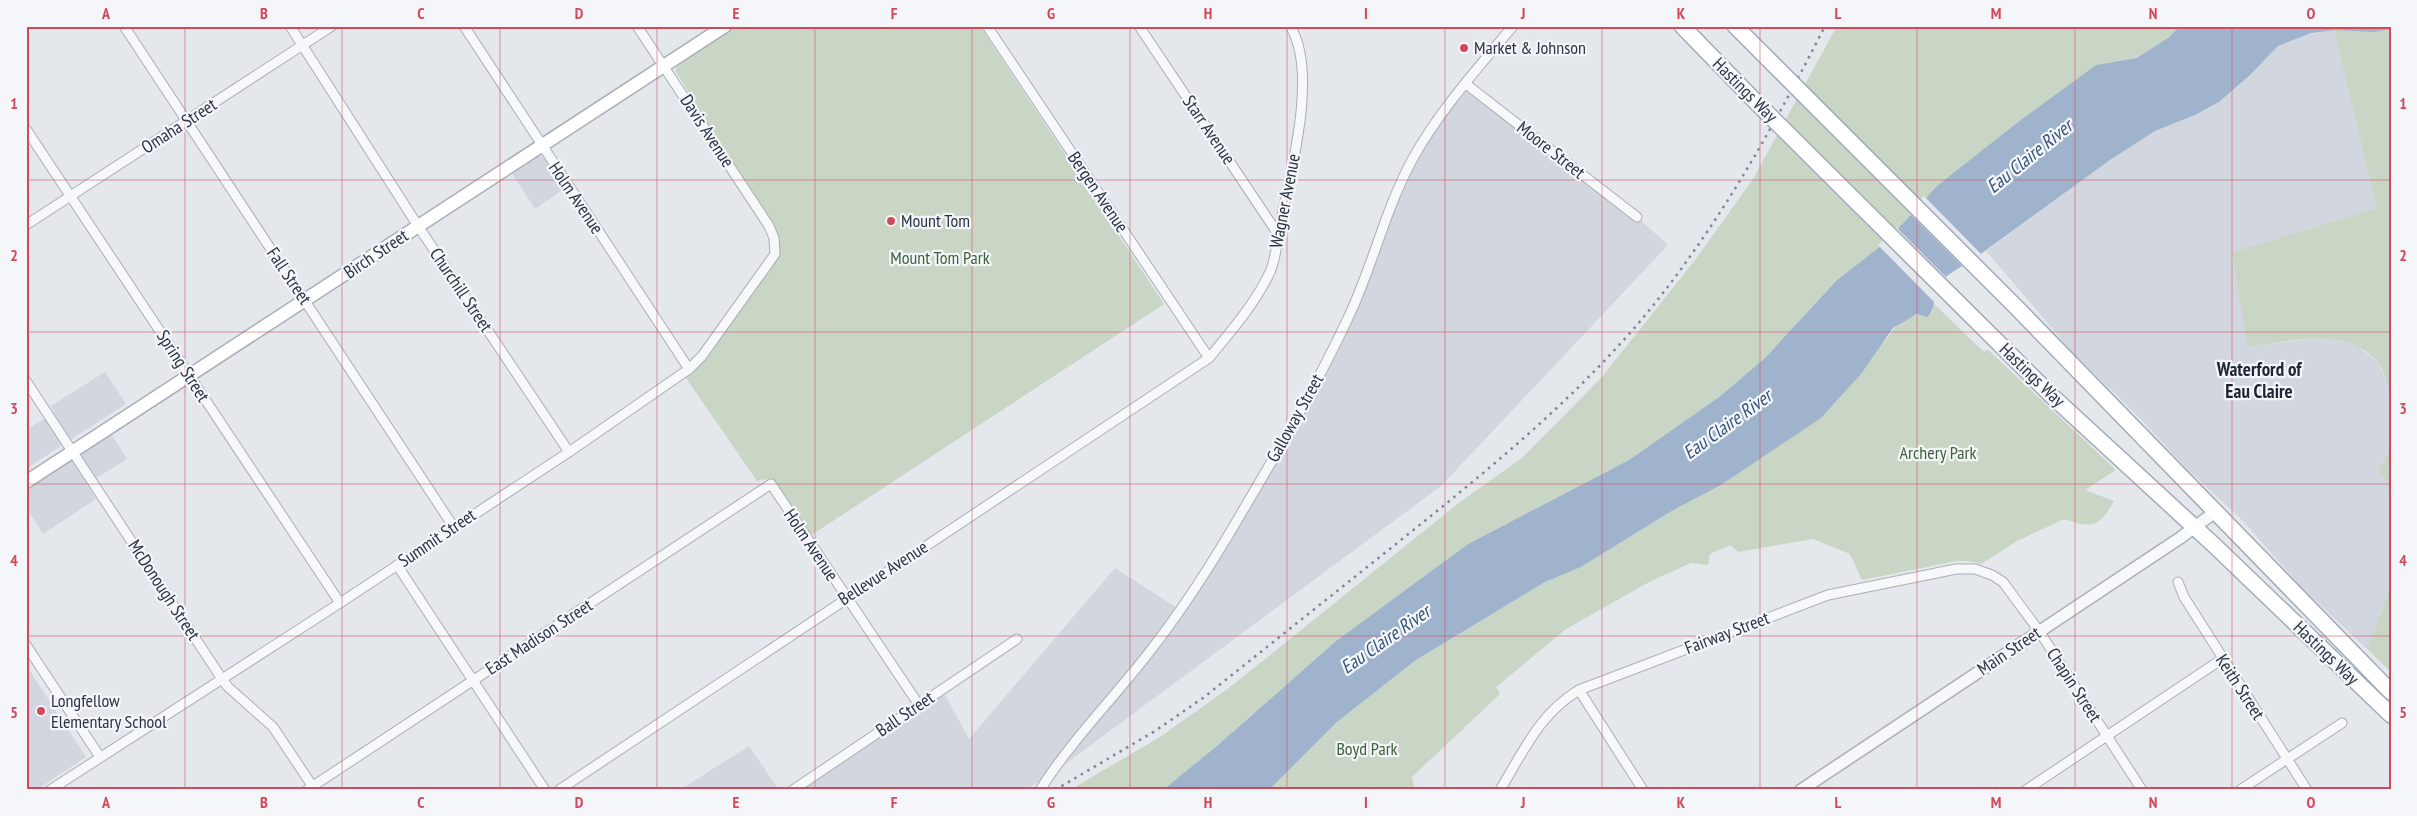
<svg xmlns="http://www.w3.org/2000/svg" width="2417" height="816" font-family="'PT Sans Narrow',sans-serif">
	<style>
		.built { fill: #d2d6de }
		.green { fill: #c9d6c5 }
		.water { fill: #9fb4cc }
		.pier { fill: #e4e7ec }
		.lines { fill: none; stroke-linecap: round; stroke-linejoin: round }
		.minor-casing { stroke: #a9aeb7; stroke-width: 11 }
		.tertiary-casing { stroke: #a9aeb7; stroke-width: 14 }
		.secondary-casing { stroke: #a9aeb7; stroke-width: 15 }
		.primary-casing { stroke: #a3abb8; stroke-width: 18 }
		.minor { stroke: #f7f8fa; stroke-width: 9 }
		.tertiary { stroke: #f7f8fa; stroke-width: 11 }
		.secondary { stroke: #fff; stroke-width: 12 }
		.primary { stroke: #fff; stroke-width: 15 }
		.rail { stroke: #7d8696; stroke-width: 2.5; stroke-dasharray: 2.5 5; stroke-linecap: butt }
		.primary-bridge-casing { stroke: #a3abb8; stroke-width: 18; stroke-linecap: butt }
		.primary-bridge { stroke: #fff; stroke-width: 15 }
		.grid { fill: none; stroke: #d1495b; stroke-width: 1; stroke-opacity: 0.55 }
		.poi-dot { fill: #d1495b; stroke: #f4f6f9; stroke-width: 2 }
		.labels { text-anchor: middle; stroke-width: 4.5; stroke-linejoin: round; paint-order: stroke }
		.poi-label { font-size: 18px; fill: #2b3445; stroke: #f4f6f9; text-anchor: start }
		.street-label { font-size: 18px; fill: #2b3445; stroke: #f4f6f9 }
		.park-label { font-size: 18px; fill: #3f6138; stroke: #f4f6f9 }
		.water-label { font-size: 19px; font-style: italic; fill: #34527a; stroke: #f4f6f9 }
		.neighbourhood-label { font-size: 19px; font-weight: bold; fill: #1d2536; stroke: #f4f6f9 }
		.neatline { fill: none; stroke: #d1495b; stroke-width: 2 }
		.grid-label { font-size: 16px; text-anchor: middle; font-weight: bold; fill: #d1495b }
	</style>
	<rect width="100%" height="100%" fill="#e4e7ec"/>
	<g class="built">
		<path d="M 2334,30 L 2377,208 L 2232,254 L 2249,347 L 2325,337 L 2356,345 L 2377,361 L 2391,391 L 2391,446 L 2378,472 L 2391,484 L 2391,586 L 2367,649 L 2302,588 L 2242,520 L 2186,468 L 2135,413 L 2075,355 L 1986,251 L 2110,160 L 2155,131 L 2195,115 L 2219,102 L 2250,75 L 2278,46 L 2299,36 Z"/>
		<path d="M 1466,84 L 1637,217 L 1668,245 L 1441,486 L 1049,776 L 1024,790 L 793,790 L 919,705 L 945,695 L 969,739 L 1115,568 L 1180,610 L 1316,382 L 1411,161 Z"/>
		<path d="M 538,155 L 544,158 L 564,189 L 535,209 L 511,172 Z"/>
		<path d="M 105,372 L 126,404 L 27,468 L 26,430 L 55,412 L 51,406 Z"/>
		<path d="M 110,432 L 127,459 L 87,484 L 96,499 L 43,534 L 26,507 L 26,487 Z"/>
		<path d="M 26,665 L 86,757 L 36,790 L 26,790 Z"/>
		<path d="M 749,746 L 779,790 L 680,790 Z"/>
	</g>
	<g class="green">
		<path d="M 735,26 L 980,26 L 1164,304 L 810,536 L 771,481 L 766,479 L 757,481 L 686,378 L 709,356 L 779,250 L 775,227 L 706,121 L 675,70 L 682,61 Z"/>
		<path d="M 1837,26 L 2180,26 L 2168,38 L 2135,58 L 2096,65 L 2022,119 L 1989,146 L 1886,242 L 1837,280 L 1764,359 L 1719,397 L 1629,460 L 1468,544 L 1336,641 L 1218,745 L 1163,790 L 1070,790 L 1160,737 L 1229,688 L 1460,502 L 1523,457 L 1602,377 L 1695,260 L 1753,179 Z"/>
		<path d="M 2296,26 L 2391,26 L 2391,391 C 2386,382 2383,368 2376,360 C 2343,325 2290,342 2248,347 L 2232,253 L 2377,208 L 2334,31 L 2311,33 L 2288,40 Z"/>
		<path d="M 1934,304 L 1984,352 L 1987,349 L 2116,470 L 2085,490 L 2114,501 C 2100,527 2091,529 2064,519 L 2017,541 L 1981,564 L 1968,561 L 1957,561 L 1862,580 L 1850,554 L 1813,539 L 1738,552 L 1730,545 L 1710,554 L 1708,565 L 1691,563 L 1651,581 L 1566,629 L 1496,687 L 1500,694 L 1412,777 L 1415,790 L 1269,790 L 1337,722 L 1416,660 L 1545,582 L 1581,567 L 1670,512 L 1721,485 L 1792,437 L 1887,339 C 1897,321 1913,314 1932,313 Z"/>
		<path d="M 2391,446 L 2391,484 L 2378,472 Z"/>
		<path d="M 2391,586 L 2391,672 L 2367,649 Z"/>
	</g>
	<path class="water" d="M 2180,26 L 2391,26 L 2391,29 L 2374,32 L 2334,30 L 2311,33 L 2278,46 L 2250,75 L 2219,102 L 2195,115 L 2155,131 L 2110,160 L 1971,261 C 1960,268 1943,275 1937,288 C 1933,298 1936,310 1927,317 L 1917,314 L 1893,328 L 1861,374 L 1821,418 L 1721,485 L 1670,512 L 1581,567 L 1545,582 L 1416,660 L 1337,722 L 1269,790 L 1163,790 L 1218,745 L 1336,641 L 1468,544 L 1629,460 L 1719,397 L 1764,359 L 1837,280 L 1886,242 L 1937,186 L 2022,119 L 2096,65 L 2136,58 L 2168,38 Z"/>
	<g class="pier">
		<path d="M 1924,196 L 1983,256 L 1964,268 L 1909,213 Z"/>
		<path d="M 1896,227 L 1948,279 L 1940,288 L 1936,304 L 1878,245 Z"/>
	</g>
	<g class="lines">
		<g class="minor-casing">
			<g id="minor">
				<path d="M 124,26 L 453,526"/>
				<path d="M 290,26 L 418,226 L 569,452"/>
				<path d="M 464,26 L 689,369"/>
				<path d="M 987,26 L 1209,358"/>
				<path d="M 1139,26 L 1278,234"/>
				<path d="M 1466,84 L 1637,217"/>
				<path d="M 26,129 L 340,603"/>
				<path d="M 26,225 L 332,26"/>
				<path d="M 26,381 L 222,679 L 228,687 L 273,727 L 315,790"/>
				<path d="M 397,565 L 545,790"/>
				<path d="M 2178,582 L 2184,597 L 2307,790"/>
				<path d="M 26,645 L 100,757"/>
				<path d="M 1579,690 L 1643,790"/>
				<path d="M 50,790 L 340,603 L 569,452 L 689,369 L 702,356 L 775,254 L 774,238 L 769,226 L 637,26"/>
				<path d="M 307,790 L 771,484 L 919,705"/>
				<path d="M 559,790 L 1209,358 C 1231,331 1255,304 1270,272 C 1277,256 1278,233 1282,216 C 1292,167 1318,70 1290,26"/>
				<path d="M 793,790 L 1017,639"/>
				<path d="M 1040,790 C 1071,741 1112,700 1147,655 C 1177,617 1204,576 1229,534 C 1271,463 1314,391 1349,316 C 1373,265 1385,210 1412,160 C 1439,111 1477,69 1513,26"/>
				<path d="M 1500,790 C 1523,752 1540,713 1579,690 L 1828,595 L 1956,569 L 1975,569 L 1992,575 L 2003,582 L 2039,631 L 2142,790"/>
				<path d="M 2026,790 L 2222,659"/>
				<path d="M 2240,790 L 2342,723"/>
			</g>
		</g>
		<g class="tertiary-casing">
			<path id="tertiary" d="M 1801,790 L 2180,538 L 2215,512"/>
		</g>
		<g class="secondary-casing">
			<path id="secondary" d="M 26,482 L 725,26"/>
		</g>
		<g class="primary-casing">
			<g id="primary">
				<path d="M 1682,26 L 1754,100"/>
				<path d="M 1735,26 L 1768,59"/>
				<path d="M 1923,268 L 2052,396 L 2216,547 L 2391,715"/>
				<path d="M 2018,309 L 2391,692"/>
			</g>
		</g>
		<use href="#minor" class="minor"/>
		<use href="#tertiary" class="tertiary"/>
		<use href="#secondary" class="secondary"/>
		<use href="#primary" class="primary"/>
		<path class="rail" d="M 1055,790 L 1155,731 L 1203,698 C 1267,647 1332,595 1396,544 C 1482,475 1564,409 1637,325 C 1714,234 1771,132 1825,26"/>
		<g class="primary-bridge-casing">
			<g id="primary-bridge">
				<path d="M 1768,59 L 2018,309"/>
				<path d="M 1754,100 L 1923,268"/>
			</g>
		</g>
		<use href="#primary-bridge" class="primary-bridge"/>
	</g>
	<path class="grid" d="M 185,26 L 185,790M 342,26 L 342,790M 500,26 L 500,790M 657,26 L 657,790M 815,26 L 815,790M 972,26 L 972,790M 1130,26 L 1130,790M 1287,26 L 1287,790M 1445,26 L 1445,790M 1602,26 L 1602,790M 1760,26 L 1760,790M 1917,26 L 1917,790M 2075,26 L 2075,790M 2232,26 L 2232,790M 26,180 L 2391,180M 26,332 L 2391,332M 26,484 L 2391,484M 26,636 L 2391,636"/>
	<g class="poi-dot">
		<circle cx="1464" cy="48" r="5"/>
		<circle cx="891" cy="221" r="5"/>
		<circle cx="41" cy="711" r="5"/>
	</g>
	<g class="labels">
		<g class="poi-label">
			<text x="1474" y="54">Market &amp; Johnson</text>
			<text x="901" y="227">Mount Tom</text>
			<text x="51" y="707">Longfellow<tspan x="51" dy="21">Elementary School</tspan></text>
		</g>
		<g class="street-label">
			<text transform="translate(1745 90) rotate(45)" y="6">Hastings Way</text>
			<text transform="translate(179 126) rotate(-33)" y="6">Omaha Street</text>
			<text transform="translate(1209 130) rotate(56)" y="6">Starr Avenue</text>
			<text transform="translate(707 131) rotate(57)" y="6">Davis Avenue</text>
			<text transform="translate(1551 150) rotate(38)" y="6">Moore Street</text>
			<text transform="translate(1098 192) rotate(56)" y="6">Bergen Avenue</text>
			<text transform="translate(576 198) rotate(56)" y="6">Holm Avenue</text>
			<text transform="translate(1285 201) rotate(-79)" y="6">Wagner Avenue</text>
			<text transform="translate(376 254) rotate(-34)" y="6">Birch Street</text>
			<text transform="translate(289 276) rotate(56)" y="6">Fall Street</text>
			<text transform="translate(461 290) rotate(56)" y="6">Churchill Street</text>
			<text transform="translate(183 366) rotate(57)" y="6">Spring Street</text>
			<text transform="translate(2032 375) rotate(44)" y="6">Hastings Way</text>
			<text transform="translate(1295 418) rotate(-61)" y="6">Galloway Street</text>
			<text transform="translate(437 538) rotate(-34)" y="6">Summit Street</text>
			<text transform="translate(811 545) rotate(56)" y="6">Holm Avenue</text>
			<text transform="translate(883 573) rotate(-33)" y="6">Bellevue Avenue</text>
			<text transform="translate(164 590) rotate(57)" y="6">McDonough Street</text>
			<text transform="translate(1727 633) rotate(-21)" y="6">Fairway Street</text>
			<text transform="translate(539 637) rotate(-33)" y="6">East Madison Street</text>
			<text transform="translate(2009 651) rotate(-34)" y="6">Main Street</text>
			<text transform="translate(2326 653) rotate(44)" y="6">Hastings Way</text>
			<text transform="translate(2074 685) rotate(57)" y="6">Chapin Street</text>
			<text transform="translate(2240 687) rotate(57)" y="6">Keith Street</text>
			<text transform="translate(905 714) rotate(-34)" y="6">Ball Street</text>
		</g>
		<g class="park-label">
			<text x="940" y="264">Mount Tom Park</text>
			<text x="1938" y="459">Archery Park</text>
			<text x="1367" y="755">Boyd Park</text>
		</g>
		<g class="water-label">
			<text transform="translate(2029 156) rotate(-39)" y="7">Eau Claire River</text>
			<text transform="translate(1727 424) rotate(-36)" y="7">Eau Claire River</text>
			<text transform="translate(1385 639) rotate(-35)" y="7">Eau Claire River</text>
		</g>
		<g class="neighbourhood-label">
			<text x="2259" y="376">Waterford of<tspan x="2259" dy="22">Eau Claire</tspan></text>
		</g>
	</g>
	<rect width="2417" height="816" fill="none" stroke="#f4f6f9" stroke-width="55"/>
	<rect x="28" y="28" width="2362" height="760" class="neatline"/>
	<g class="grid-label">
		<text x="106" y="19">A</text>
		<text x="264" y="19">B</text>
		<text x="421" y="19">C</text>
		<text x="579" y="19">D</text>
		<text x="736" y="19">E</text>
		<text x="894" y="19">F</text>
		<text x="1051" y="19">G</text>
		<text x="1208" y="19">H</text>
		<text x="1366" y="19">I</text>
		<text x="1523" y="19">J</text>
		<text x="1681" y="19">K</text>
		<text x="1838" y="19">L</text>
		<text x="1996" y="19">M</text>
		<text x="2153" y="19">N</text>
		<text x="2311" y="19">O</text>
		<text x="14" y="109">1</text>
		<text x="2403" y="109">1</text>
		<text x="14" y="261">2</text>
		<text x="2403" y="261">2</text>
		<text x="14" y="414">3</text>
		<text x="2403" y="414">3</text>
		<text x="14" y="566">4</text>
		<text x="2403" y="566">4</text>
		<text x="14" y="718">5</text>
		<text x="2403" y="718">5</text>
		<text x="106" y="808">A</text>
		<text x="264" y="808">B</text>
		<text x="421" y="808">C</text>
		<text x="579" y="808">D</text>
		<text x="736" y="808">E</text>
		<text x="894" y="808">F</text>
		<text x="1051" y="808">G</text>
		<text x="1208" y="808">H</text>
		<text x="1366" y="808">I</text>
		<text x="1523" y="808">J</text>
		<text x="1681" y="808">K</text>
		<text x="1838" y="808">L</text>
		<text x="1996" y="808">M</text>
		<text x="2153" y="808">N</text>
		<text x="2311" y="808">O</text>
	</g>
</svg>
